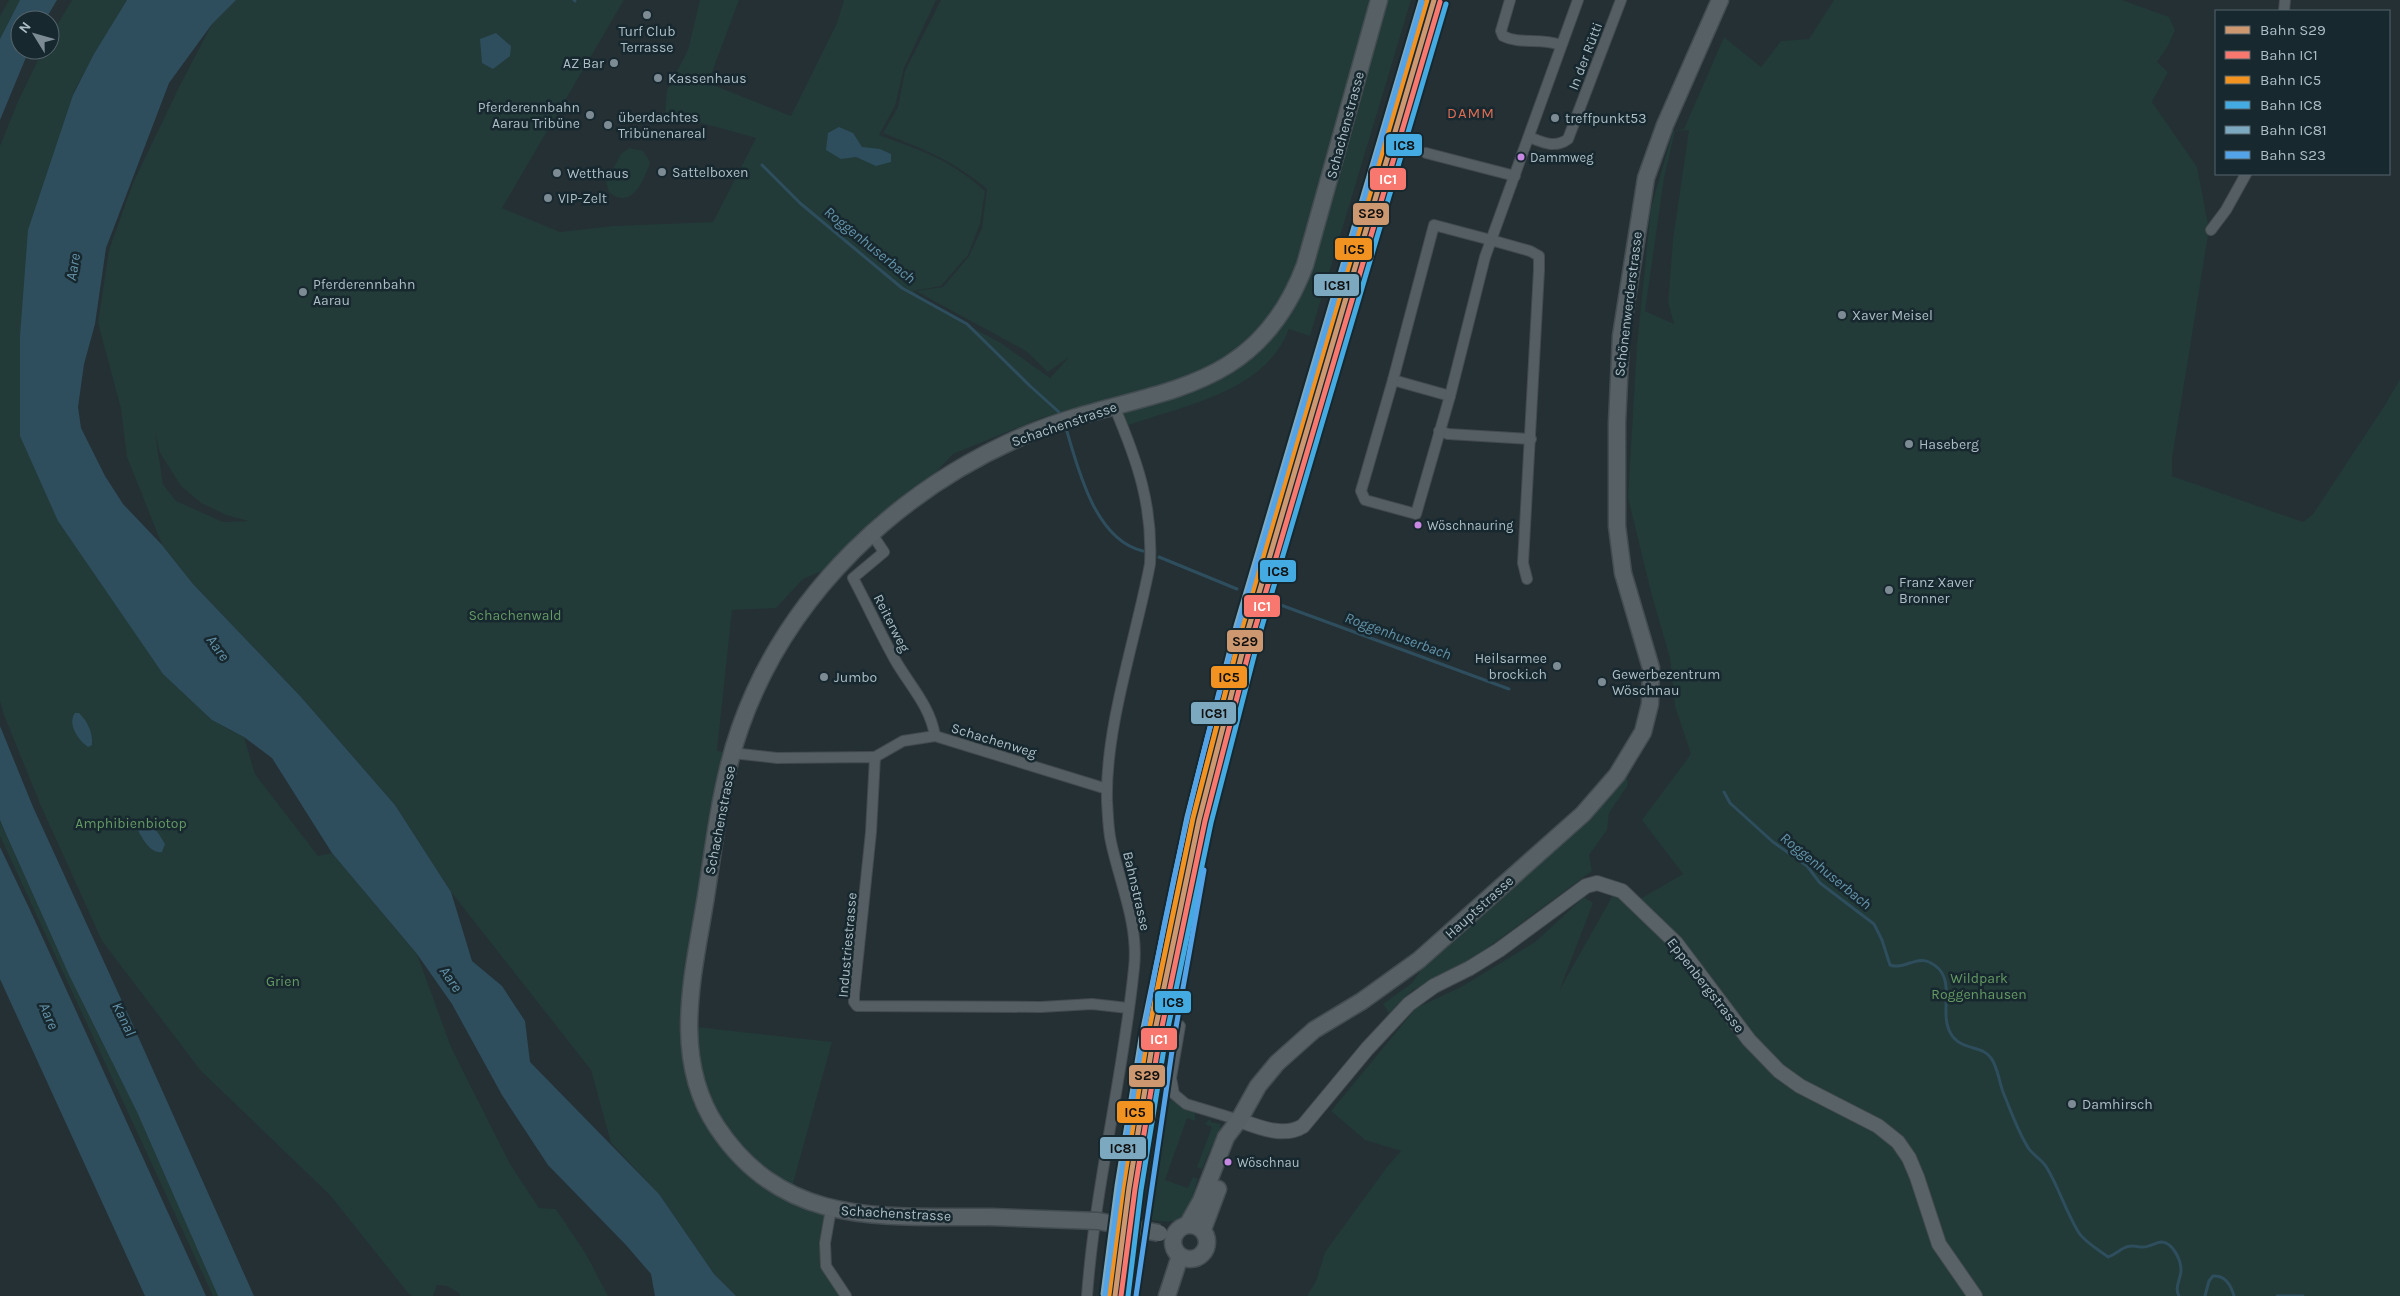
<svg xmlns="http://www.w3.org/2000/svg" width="2400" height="1296" font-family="Karla,sans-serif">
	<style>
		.green { fill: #223a38; fill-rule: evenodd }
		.water { fill: #2e4e5e }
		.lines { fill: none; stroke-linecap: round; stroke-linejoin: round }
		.stream { stroke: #2e4e5e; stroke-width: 3 }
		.street-casing { stroke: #434b4f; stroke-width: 12 }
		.secondary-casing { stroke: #434b4f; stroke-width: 16 }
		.primary-casing { stroke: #424c51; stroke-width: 19 }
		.street { stroke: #555e62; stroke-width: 10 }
		.secondary { stroke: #596267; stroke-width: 14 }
		.primary { stroke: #576065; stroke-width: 16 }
		.primary-bridge-casing { stroke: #424c51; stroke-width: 19; stroke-linecap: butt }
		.primary-bridge { stroke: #576065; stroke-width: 16 }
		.rail-1-casing { stroke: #18282f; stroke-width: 9 }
		.rail-2-casing { stroke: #18282f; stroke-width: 9 }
		.rail-3-casing { stroke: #18282f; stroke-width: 9 }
		.rail-4-casing { stroke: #18282f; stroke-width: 9 }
		.rail-5-casing { stroke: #18282f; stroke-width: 9 }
		.rail-6-casing { stroke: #18282f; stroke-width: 9 }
		.rail-1 { stroke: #cd976f; stroke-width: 5 }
		.rail-2 { stroke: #f8776e; stroke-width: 5 }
		.rail-3 { stroke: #f29220; stroke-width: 5 }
		.rail-4 { stroke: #43aae2; stroke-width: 5 }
		.rail-5 { stroke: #7da9c0; stroke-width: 5 }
		.rail-6 { stroke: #53a3e8; stroke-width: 5 }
		.poi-dot { fill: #7d8c94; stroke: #18282f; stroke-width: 2 }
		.bus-dot { fill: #c787e3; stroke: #18282f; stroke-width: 2 }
		.labels { text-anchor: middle; stroke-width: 5; stroke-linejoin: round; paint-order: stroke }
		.bus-label { font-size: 13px; fill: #adbec7; stroke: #18282f; text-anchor: start }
		.poi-label { font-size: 14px; fill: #adbec7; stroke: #18282f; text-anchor: start }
		.street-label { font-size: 14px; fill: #adbec7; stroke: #18282f }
		.park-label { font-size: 14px; fill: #649a63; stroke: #18282f }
		.neighbourhood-label { font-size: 15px; letter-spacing: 1px; fill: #dd6c53; stroke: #18282f }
		.water-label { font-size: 15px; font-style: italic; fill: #6393aa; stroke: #18282f }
		.line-badge { stroke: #18282f; stroke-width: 2 }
		.badge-label { font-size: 14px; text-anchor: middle; font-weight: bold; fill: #fff }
		.pale-badge-label { font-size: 14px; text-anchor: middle; font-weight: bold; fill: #111 }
	</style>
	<rect width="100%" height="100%" fill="#253035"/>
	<g class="green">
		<path d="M 9,0 L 20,0 L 0,39 L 0,16 Z"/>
		<path d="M 72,0 L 127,0 L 74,91 L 58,146 L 20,336 L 212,720 L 244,737 L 255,774 L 318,856 L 332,853 L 417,954 L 451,1047 L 510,1164 L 539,1208 L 556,1209 L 586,1254 L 608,1296 L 460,1296 L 459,1293 L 447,1286 L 437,1285 L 433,1296 L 412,1296 L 408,1293 L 330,1195 L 201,1071 L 102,941 L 40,804 L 4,715 L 0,701 L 0,146 L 18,101 L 43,50 L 50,50 L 50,37 Z"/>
		<path d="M 236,0 L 624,0 L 502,208 L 560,232 L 613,226 L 713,222 L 756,138 L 665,113 L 667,90 L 688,50 L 700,0 L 739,0 L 708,83 L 791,116 L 837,23 L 844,0 L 936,0 L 904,68 L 895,106 L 879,135 C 923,151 949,159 985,191 L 980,224 L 968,255 L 941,286 L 913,291 L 945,313 L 1001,343 L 1050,378 L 1069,357 L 1048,372 L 1026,351 L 916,291 L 943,287 L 969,256 L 982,228 L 987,189 C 951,159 925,150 883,133 L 898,107 L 905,71 L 941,0 L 1372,0 L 1302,255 L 1288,294 L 1262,331 L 1206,375 L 1044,417 L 953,454 L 937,471 L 875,522 L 829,568 L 803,579 L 776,608 L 732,610 L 717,751 L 732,753 L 688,1026 L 832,1042 L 792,1187 L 831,1209 L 824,1258 L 846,1296 L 736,1296 L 714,1274 L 659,1194 L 611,1143 L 591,1070 L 451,892 L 395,805 L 301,697 L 193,584 L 162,545 L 127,457 L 121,409 L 98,323 L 109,250 L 133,183 L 180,85 L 212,24 ZM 155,433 L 160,453 L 181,486 L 201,503 L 226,515 L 248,521 L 223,522 L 176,501 L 163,484 Z"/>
		<path d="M 1384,0 L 1411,0 L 1310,336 L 1289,329 C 1265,392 1185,405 1129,425 L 1125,422 L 1123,417 L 1126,409 C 1198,389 1244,377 1289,314 Z"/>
		<path d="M 1834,0 L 2122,0 L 2169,17 L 2175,30 L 2168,46 L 2157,62 L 2168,72 L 2152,102 L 2197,167 L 2209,229 L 2172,459 L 2172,476 L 2303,522 L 2313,514 L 2385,405 L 2400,379 L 2400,1296 L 1307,1296 L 1316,1281 L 1325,1252 L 1387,1167 L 1401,1151 L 1365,1140 L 1331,1111 L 1416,1008 L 1461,987 L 1535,942 L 1584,897 L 1593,903 L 1560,989 L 1614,893 L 1640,899 L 1683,874 L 1642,820 L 1691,754 L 1675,706 L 1670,658 L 1652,596 L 1628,498 L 1637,345 L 1651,208 L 1673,131 L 1684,129 L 1724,37 L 1761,67 L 1781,41 L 1809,39 ZM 1689,130 L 1673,239 L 1668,302 L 1674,324 L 1645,311 L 1664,178 L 1675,131 Z"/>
		<path d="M 629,148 L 643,151 L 650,162 L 649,166 C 642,184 630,210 609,192 L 606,182 L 621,154 Z"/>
		<path d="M 1627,776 L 1628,785 L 1609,813 L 1607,830 L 1589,855 L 1592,871 L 1472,959 L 1413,990 L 1389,1013 L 1383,1004 L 1412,983 L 1421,970 L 1582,826 Z"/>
		<path d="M 0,821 L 69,975 L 137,1112 L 218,1296 L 213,1296 L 0,836 Z"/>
		<path d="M 1171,1099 L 1195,1112 L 1195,1121 L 1187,1118 L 1165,1180 L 1188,1188 L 1193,1177 L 1198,1179 C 1194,1188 1195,1198 1191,1206 C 1182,1226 1164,1222 1147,1219 L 1155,1160 L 1158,1160 L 1167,1105 Z"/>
		<path d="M 1210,1119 L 1211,1122 L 1220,1124 L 1221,1131 L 1211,1148 L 1202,1169 L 1197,1167 L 1212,1127 L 1205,1124 Z"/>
	</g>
	<g class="water">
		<path d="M 20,0 L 57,0 L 45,20 L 20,20 L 20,50 L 29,50 L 0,120 L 0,39 Z"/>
		<path d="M 127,0 L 236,0 L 212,24 L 169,83 L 106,248 L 95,324 L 84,364 L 78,407 L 81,428 L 105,476 L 123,504 L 162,545 L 193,584 L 301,697 L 395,805 L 451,892 L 472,961 L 502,986 L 525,1021 L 530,1062 L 659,1194 L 714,1274 L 736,1296 L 655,1296 L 651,1274 L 626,1245 L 548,1165 L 502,1095 L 452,1004 L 417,954 L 332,853 L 272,758 L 244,737 L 212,720 L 163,674 L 58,521 L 20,436 L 20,336 L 28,230 L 73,95 L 94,54 Z"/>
		<path d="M 496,33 L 511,46 L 510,56 L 493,69 L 482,63 L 480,39 Z"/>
		<path d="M 839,127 L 853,133 L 862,147 L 880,149 L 891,154 L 891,162 L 876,166 L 856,157 L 841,159 L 826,150 L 828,133 Z"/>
		<path d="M 75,713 L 79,713 C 88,722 93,733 92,745 L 88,747 C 78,740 67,724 75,713 Z"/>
		<path d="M 0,726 L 33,807 L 132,1023 L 254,1296 L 218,1296 L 137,1112 L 69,975 L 6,834 L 0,820 Z"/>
		<path d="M 143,822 C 156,825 159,835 165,844 L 162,852 C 148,854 141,834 134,824 Z"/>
		<path d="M 0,847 L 30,910 L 206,1296 L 145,1296 L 0,979 Z"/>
	</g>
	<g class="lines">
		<g class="stream">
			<path d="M 574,0 L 575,1"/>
			<path d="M 762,165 L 800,203 L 902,288 L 967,324 L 1029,385 L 1060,413"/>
			<path d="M 1066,428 C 1078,469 1095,540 1143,551"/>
			<path d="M 1159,557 L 1237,589"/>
			<path d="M 1278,604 L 1509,689"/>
			<path d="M 1724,792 L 1730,803 L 1773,842 L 1807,866 L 1820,883 L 1874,924 L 1882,940 L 1890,965 C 1903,970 1916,956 1929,962 C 1960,976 1937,1011 1951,1034 C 1961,1051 1983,1045 1991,1058 C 1999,1069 1999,1085 2005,1097 C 2012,1114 2019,1134 2029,1149 C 2034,1156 2043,1160 2047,1168 C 2059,1188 2066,1212 2079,1233 C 2085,1242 2099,1250 2108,1257 C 2115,1255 2118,1251 2124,1248 C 2131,1244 2136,1247 2143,1247 C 2150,1247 2156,1242 2162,1242 C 2173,1243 2181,1260 2181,1270 C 2181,1279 2174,1287 2179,1296"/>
			<path d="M 2205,1296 L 2209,1281 L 2213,1276 C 2225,1275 2231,1285 2234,1296"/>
			<path d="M 2277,1296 L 2303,1296"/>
		</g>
		<g class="street-casing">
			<g id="street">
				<path d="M 1510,0 L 1501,31 L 1503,36 C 1520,45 1540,37 1561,45"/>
				<path d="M 2284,11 L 2285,0"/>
				<path d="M 1529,137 C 1542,142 1555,149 1568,139 L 1621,0"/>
				<path d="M 1426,153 L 1515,176"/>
				<path d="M 2211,230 L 2226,210 L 2246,174"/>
				<path d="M 1393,380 L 1450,396"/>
				<path d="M 1439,431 L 1448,434 L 1531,439"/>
				<path d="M 872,534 L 884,552 L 853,578 C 867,604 879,631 894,658 C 909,685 930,705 935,736"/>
				<path d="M 1527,579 L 1523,563 L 1539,270 L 1539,256 L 1530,251 L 1491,240 L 1487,239 L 1434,225 L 1393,380 L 1361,491 L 1365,500 L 1416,514 L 1450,396 L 1485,257 C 1516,171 1547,85 1578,0"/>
				<path d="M 732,753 L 777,758 L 875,757 L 871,832 L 854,995 L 854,1002 L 857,1006 L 1041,1007 L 1092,1004 L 1128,1008"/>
				<path d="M 875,757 L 903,741 L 935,736 L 1107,789"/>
				<path d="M 1180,1026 L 1171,1078 L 1174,1094 L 1186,1104 L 1239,1120"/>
				<path d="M 831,1209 L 825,1243 L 826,1266 L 846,1296"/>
				<path d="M 1087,1296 C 1095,1186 1123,1078 1134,968 C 1139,925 1120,884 1111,842 C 1108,829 1108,815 1107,801 C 1105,727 1136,638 1150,564 C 1153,505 1137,460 1114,406"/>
			</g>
		</g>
		<g class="secondary-casing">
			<path id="secondary" d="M 1239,1120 C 1258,1127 1284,1138 1303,1126 L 1367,1049 L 1409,1004 L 1434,986 L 1470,968 L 1499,950 L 1586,886 L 1597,883 L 1622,891 L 1676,943 L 1749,1040 L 1779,1071 L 1800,1086 L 1878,1126 L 1898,1142 L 1909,1158 L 1917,1177 L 1939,1244 L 1975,1296"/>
		</g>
		<g class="primary-casing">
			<g id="primary">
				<path d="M 991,1217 C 883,1216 784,1228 717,1127 C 670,1057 694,972 706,896 C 715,839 721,782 740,728 C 787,594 898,489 1028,434 C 1143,386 1253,404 1305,265 L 1379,0"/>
				<path d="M 1188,1224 L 1201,1201 L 1226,1137 L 1239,1120 L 1258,1086 L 1277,1063 L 1314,1030 L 1362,1001 L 1419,960 L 1583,814 L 1617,775 L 1643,732 L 1650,704 L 1651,668 L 1623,573 L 1617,526 L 1617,423 L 1621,336 L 1646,178 L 1665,125 L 1720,0"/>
				<circle cx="1190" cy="1242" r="17"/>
				<path d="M 1203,1229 L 1218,1189"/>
				<path d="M 1167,1296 L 1180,1256"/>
			</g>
		</g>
		<use href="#street" class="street"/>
		<use href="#secondary" class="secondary"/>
		<use href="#primary" class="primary"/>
		<g class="primary-bridge-casing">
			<path id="primary-bridge" d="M 991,1217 L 1098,1221 L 1159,1233"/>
		</g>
		<use href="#primary-bridge" class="primary-bridge"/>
		<g class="rail-1-casing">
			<path id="rail-1" d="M 1115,1296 L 1129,1188 L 1153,1040 L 1199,820 L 1248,630 L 1434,0"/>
		</g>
		<g class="rail-2-casing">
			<path id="rail-2" d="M 1121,1296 L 1135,1189 L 1159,1041 L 1205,821 L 1254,632 L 1440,2"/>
		</g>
		<g class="rail-3-casing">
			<path id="rail-3" d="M 1109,1295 L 1123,1187 L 1147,1039 L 1193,818 L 1242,628 L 1427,0"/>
		</g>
		<g class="rail-4-casing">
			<path id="rail-4" d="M 1128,1296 L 1141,1190 L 1165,1042 L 1211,823 L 1260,633 L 1446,4"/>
		</g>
		<g class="rail-5-casing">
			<path id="rail-5" d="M 1103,1294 L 1117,1186 L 1141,1038 L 1187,817 L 1236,626 L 1421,0"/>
		</g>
		<g class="rail-6-casing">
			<g id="rail-6">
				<path d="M 1105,1296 C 1124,1141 1149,986 1184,833 C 1211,713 1247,596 1282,478 C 1329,319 1375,160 1422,2"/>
				<path d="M 1136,1296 L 1173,1044 L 1204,870"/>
			</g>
		</g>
		<use href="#rail-1" class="rail-1"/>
		<use href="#rail-2" class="rail-2"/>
		<use href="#rail-3" class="rail-3"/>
		<use href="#rail-4" class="rail-4"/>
		<use href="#rail-5" class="rail-5"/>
		<use href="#rail-6" class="rail-6"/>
	</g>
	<g class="poi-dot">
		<circle cx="647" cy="15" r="5"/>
		<circle cx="614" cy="63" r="5"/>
		<circle cx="658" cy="78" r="5"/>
		<circle cx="590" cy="115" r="5"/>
		<circle cx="1555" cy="118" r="5"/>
		<circle cx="608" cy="125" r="5"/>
		<circle cx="662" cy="172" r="5"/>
		<circle cx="557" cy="173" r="5"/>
		<circle cx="548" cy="198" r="5"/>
		<circle cx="303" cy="292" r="5"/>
		<circle cx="1842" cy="315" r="5"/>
		<circle cx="1909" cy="444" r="5"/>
		<circle cx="1889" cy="590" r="5"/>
		<circle cx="1557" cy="666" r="5"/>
		<circle cx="824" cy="677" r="5"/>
		<circle cx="1602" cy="682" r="5"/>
		<circle cx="2072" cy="1104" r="5"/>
	</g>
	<g class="bus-dot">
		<circle cx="1521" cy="157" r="4.5"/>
		<circle cx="1418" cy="525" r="4.5"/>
		<circle cx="1228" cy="1162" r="4.5"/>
	</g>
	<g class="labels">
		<g class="bus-label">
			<text x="1530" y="162">Dammweg</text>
			<text x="1427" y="530">Wöschnauring</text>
			<text x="1237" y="1167">Wöschnau</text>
		</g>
		<g class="poi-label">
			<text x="647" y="36" text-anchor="middle">Turf Club<tspan x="647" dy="16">Terrasse</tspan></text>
			<text x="604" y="68" text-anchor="end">AZ Bar</text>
			<text x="668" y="83">Kassenhaus</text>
			<text x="580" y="112" text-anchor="end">Pferderennbahn<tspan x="580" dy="16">Aarau Tribüne</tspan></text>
			<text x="618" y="122">überdachtes<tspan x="618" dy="16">Tribünenareal</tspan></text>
			<text x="1565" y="123">treffpunkt53</text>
			<text x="672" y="177">Sattelboxen</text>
			<text x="567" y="178">Wetthaus</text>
			<text x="558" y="203">VIP-Zelt</text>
			<text x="313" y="289">Pferderennbahn<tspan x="313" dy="16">Aarau</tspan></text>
			<text x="1852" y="320">Xaver Meisel</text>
			<text x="1919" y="449">Haseberg</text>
			<text x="1899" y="587">Franz Xaver<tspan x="1899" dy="16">Bronner</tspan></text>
			<text x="1547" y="663" text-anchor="end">Heilsarmee<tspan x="1547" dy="16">brocki.ch</tspan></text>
			<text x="1612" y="679">Gewerbezentrum<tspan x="1612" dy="16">Wöschnau</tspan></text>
			<text x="834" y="682">Jumbo</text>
			<text x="2082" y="1109">Damhirsch</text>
		</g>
		<g class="street-label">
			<text transform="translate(1585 56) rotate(-69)" y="5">In der Rütti</text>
			<text transform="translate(1345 125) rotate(-75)" y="5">Schachenstrasse</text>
			<text transform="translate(1628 304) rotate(-83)" y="5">Schönenwerderstrasse</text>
			<text transform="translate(1064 424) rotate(-19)" y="5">Schachenstrasse</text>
			<text transform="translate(892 623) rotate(63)" y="5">Reiterweg</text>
			<text transform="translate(994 740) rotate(17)" y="5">Schachenweg</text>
			<text transform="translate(720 820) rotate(-79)" y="5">Schachenstrasse</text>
			<text transform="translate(1137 891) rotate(77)" y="5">Bahnstrasse</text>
			<text transform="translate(1479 907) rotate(-42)" y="5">Hauptstrasse</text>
			<text transform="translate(847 945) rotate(-85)" y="5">Industriestrasse</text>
			<text transform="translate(1706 985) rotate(52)" y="5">Eppenbergstrasse</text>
			<text transform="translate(896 1213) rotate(3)" y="5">Schachenstrasse</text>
		</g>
		<g class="park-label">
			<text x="515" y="620">Schachenwald</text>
			<text x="131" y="828">Amphibienbiotop</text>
			<text x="1979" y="983">Wildpark<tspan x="1979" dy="16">Roggenhausen</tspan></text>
			<text x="283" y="986">Grien</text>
		</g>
		<g class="neighbourhood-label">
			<text x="1471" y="118">DAMM</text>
		</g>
		<g class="water-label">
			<text transform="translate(870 245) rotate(39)" y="5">Roggenhuserbach</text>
			<text transform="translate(73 267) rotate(-80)" y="5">Aare</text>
			<text transform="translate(1398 636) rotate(20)" y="5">Roggenhuserbach</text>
			<text transform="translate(218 648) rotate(54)" y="5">Aare</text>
			<text transform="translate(1826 871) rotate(39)" y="5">Roggenhuserbach</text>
			<text transform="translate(451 979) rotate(55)" y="5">Aare</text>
			<text transform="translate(49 1016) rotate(67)" y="5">Aare</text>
			<text transform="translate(124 1019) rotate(64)" y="5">Kanal</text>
		</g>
	</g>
	<g class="line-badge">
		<rect x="1385" y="133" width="38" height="24" rx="5" fill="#43aae2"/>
		<rect x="1369" y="167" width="38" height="24" rx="5" fill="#f8776e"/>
		<rect x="1352" y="202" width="38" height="24" rx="5" fill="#cd976f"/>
		<rect x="1334" y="237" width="39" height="24" rx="5" fill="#f29220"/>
		<rect x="1313" y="273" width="47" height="24" rx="5" fill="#7da9c0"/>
		<rect x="1259" y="559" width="38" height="24" rx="5" fill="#43aae2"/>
		<rect x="1243" y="594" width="38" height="24" rx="5" fill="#f8776e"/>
		<rect x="1226" y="629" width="38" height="24" rx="5" fill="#cd976f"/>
		<rect x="1210" y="665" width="38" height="24" rx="5" fill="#f29220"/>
		<rect x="1190" y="701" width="47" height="24" rx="5" fill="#7da9c0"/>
		<rect x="1154" y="990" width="38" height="24" rx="5" fill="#43aae2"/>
		<rect x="1140" y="1027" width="38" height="24" rx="5" fill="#f8776e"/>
		<rect x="1128" y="1064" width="38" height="24" rx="5" fill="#cd976f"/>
		<rect x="1116" y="1100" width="38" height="24" rx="5" fill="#f29220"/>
		<rect x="1099" y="1136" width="48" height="24" rx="5" fill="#7da9c0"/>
	</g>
	<g class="badge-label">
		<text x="1388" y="184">IC1</text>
		<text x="1262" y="611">IC1</text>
		<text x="1159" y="1044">IC1</text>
	</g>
	<g class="pale-badge-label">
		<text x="1404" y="150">IC8</text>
		<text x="1371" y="218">S29</text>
		<text x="1354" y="254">IC5</text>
		<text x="1337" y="290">IC81</text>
		<text x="1278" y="576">IC8</text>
		<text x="1245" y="646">S29</text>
		<text x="1229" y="682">IC5</text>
		<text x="1214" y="718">IC81</text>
		<text x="1173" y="1007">IC8</text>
		<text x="1147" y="1080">S29</text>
		<text x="1135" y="1117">IC5</text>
		<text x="1123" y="1153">IC81</text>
	</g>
	<rect x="2215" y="10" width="175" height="165" fill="#18282f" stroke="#54646c"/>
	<rect x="2225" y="26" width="25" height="8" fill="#cd976f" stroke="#54646c"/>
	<text x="2260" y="35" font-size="15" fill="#adbec7">Bahn S29</text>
	<rect x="2225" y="51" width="25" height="8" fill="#f8776e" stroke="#54646c"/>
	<text x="2260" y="60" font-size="15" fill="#adbec7">Bahn IC1</text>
	<rect x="2225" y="76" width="25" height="8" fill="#f29220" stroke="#54646c"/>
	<text x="2260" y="85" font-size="15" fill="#adbec7">Bahn IC5</text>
	<rect x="2225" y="101" width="25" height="8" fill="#43aae2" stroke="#54646c"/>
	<text x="2260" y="110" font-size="15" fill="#adbec7">Bahn IC8</text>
	<rect x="2225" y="126" width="25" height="8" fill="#7da9c0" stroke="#54646c"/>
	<text x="2260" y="135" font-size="15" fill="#adbec7">Bahn IC81</text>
	<rect x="2225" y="151" width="25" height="8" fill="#53a3e8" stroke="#54646c"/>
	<text x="2260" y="160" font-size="15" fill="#adbec7">Bahn S23</text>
	<g transform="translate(35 35) rotate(307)"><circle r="24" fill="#18282f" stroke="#54646c"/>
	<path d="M0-4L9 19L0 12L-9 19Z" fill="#7d8c94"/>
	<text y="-8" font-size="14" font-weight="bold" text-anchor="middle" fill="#adbec7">N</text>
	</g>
</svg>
